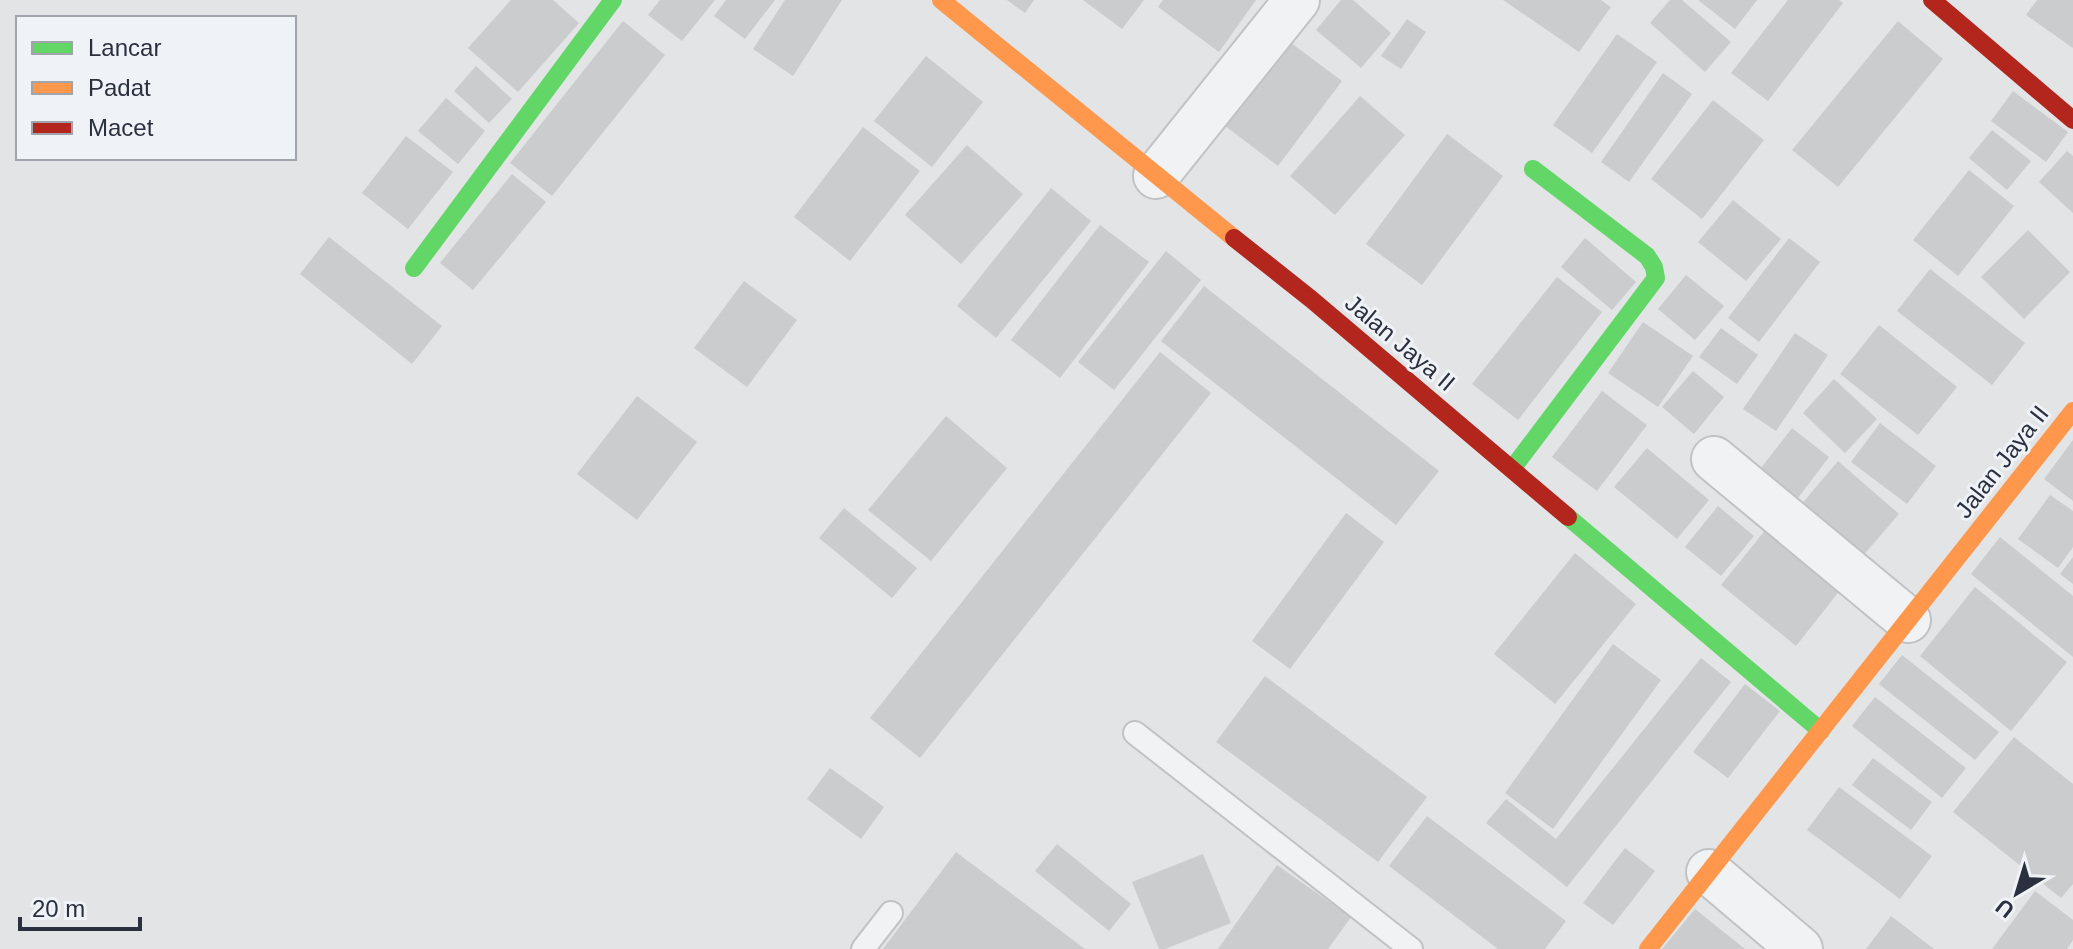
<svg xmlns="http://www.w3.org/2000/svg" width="2073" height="949" font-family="Helvetica,sans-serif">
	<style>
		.building { fill: #caccce }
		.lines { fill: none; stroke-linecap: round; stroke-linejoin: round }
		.lane-casing { stroke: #c0c2c4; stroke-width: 26 }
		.street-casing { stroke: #c0c2c4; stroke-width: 48 }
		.lane { stroke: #f1f2f4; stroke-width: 22 }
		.street { stroke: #f1f2f4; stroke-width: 44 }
		.fast { stroke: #63d668; stroke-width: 18 }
		.slow { stroke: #ff974d; stroke-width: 18 }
		.jam { stroke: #b3261e; stroke-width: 18 }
		.labels { text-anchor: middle; stroke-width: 6; stroke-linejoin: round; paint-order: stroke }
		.street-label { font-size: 24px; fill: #2a303e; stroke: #eff2f6 }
	</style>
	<rect width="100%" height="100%" fill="#e2e4e6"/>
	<g class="building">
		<path d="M 511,0 L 553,0 L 579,23 L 518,92 L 468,48 Z"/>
		<path d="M 660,0 L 715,0 L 682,41 L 648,15 Z"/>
		<path d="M 726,0 L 775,0 L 745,39 L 714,16 Z"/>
		<path d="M 785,0 L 842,0 L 793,76 L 753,49 Z"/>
		<path d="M 1007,0 L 1034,0 L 1025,13 Z"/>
		<path d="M 1083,0 L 1144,0 L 1122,29 Z"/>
		<path d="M 1163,0 L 1256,0 L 1219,52 L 1158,7 Z"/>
		<path d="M 1341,0 L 1353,0 L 1391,33 L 1361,68 L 1316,30 Z"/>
		<path d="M 1503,0 L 1601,0 L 1611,7 L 1579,52 Z"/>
		<path d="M 1670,0 L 1682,0 L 1731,42 L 1705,72 L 1650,23 Z"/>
		<path d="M 1698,0 L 1757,0 L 1735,29 Z"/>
		<path d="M 1788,0 L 1839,0 L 1843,3 L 1768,101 L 1731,73 Z"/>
		<path d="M 2037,0 L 2073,0 L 2073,48 L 2026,15 Z"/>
		<path d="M 1407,19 L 1426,32 L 1401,69 L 1381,56 Z"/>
		<path d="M 623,21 L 665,55 L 552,196 L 510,163 Z"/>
		<path d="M 1898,21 L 1943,59 L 1838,187 L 1792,150 Z"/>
		<path d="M 1279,34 L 1342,81 L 1278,166 L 1216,119 Z"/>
		<path d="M 1617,34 L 1657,62 L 1592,153 L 1553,125 Z"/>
		<path d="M 926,56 L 983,102 L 932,167 L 874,121 Z"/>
		<path d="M 476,66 L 512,99 L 489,123 L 454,91 Z"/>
		<path d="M 1663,73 L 1692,94 L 1629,182 L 1601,162 Z"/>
		<path d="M 2013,91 L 2068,132 L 2046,162 L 1991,121 Z"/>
		<path d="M 1360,96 L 1405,135 L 1335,215 L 1290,176 Z"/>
		<path d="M 446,98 L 485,131 L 458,164 L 418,131 Z"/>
		<path d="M 1713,100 L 1764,140 L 1702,219 L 1651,179 Z"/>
		<path d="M 863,127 L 920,171 L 850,261 L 794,217 Z"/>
		<path d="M 1992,130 L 2031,161 L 2007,190 L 1969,158 Z"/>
		<path d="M 1447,134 L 1503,176 L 1422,285 L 1366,244 Z"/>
		<path d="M 406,136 L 453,172 L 408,229 L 362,193 Z"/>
		<path d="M 967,145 L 1023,194 L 961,264 L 905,215 Z"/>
		<path d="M 2067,151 L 2073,156 L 2073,213 L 2039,182 Z"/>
		<path d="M 1969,170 L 2014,206 L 1958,276 L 1913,240 Z"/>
		<path d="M 512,174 L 546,202 L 473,290 L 440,263 Z"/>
		<path d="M 1051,188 L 1091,221 L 996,338 L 957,306 Z"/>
		<path d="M 1733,200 L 1781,239 L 1746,281 L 1698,242 Z"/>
		<path d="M 1100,225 L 1149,262 L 1060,378 L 1011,340 Z"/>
		<path d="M 2028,230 L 2070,272 L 2024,319 L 1981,277 Z"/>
		<path d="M 329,237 L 442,326 L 412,364 L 300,274 Z"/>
		<path d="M 1585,238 L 1636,282 L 1612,310 L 1561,267 Z"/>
		<path d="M 1789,238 L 1820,262 L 1759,342 L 1728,318 Z"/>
		<path d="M 1166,251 L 1201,280 L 1114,390 L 1078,362 Z"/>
		<path d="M 1930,269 L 2025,343 L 1992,385 L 1897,311 Z"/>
		<path d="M 1686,275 L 1724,306 L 1695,340 L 1658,309 Z"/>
		<path d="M 1557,277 L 1602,312 L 1518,420 L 1472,384 Z"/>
		<path d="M 744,281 L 797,320 L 747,387 L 694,348 Z"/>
		<path d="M 1204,286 L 1439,471 L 1396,525 L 1161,341 Z"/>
		<path d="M 1643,322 L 1693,356 L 1658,407 L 1608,373 Z"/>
		<path d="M 1879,325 L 1957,387 L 1918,435 L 1840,374 Z"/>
		<path d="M 1721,328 L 1758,355 L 1737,384 L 1699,357 Z"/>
		<path d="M 1795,333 L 1828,355 L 1776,431 L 1743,409 Z"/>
		<path d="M 1160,352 L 1211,393 L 920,758 L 870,718 Z"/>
		<path d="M 1693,371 L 1724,397 L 1694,434 L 1662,407 Z"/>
		<path d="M 1834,379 L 1877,419 L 1845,453 L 1803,413 Z"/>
		<path d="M 1602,391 L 1647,425 L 1597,491 L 1552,457 Z"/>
		<path d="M 637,396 L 697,442 L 637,520 L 577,474 Z"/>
		<path d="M 946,416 L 1007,468 L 931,561 L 868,510 Z"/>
		<path d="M 1880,423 L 1936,466 L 1907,504 L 1851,462 Z"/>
		<path d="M 1792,428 L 1829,457 L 1795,502 L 1757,473 Z"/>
		<path d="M 2073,440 L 2073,501 L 2044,479 Z"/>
		<path d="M 1647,448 L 1709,500 L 1677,539 L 1614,487 Z"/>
		<path d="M 1838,461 L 1899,514 L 1861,558 L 1800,506 Z"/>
		<path d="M 2050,495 L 2073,511 L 2073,547 L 2058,568 L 2018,539 Z"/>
		<path d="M 1718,506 L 1754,536 L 1721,576 L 1685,547 Z"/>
		<path d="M 844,508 L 917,568 L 892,598 L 819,538 Z"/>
		<path d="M 1346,513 L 1384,542 L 1290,669 L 1252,641 Z"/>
		<path d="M 1771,523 L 1845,584 L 1796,646 L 1721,585 Z"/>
		<path d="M 2000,537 L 2073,596 L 2073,657 L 1971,574 Z"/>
		<path d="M 1575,553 L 1636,604 L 1555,704 L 1494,654 Z"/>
		<path d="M 2073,557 L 2073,584 L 2060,574 Z"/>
		<path d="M 1975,587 L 2067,662 L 2011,731 L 1920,656 Z"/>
		<path d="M 1613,644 L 1661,680 L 1553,829 L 1505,793 Z"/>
		<path d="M 1902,655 L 1999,732 L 1975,760 L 1879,684 Z"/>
		<path d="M 1701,658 L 1731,682 L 1567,887 L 1486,823 L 1506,799 L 1556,839 Z"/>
		<path d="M 1265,676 L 1427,797 L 1378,862 L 1216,742 Z"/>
		<path d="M 1745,684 L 1780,711 L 1728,778 L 1693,752 Z"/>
		<path d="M 1875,697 L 1966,768 L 1942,798 L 1852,726 Z"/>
		<path d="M 2014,737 L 2073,784 L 2073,884 L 2061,898 L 1953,812 Z"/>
		<path d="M 1873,758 L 1932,802 L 1911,830 L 1852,785 Z"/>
		<path d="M 830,768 L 884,807 L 861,839 L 807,799 Z"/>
		<path d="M 1839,787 L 1932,856 L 1900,899 L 1807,830 Z"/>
		<path d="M 1427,816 L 1566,921 L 1545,949 L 1498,949 L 1389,866 Z"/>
		<path d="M 1057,844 L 1131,904 L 1109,931 L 1035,871 Z"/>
		<path d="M 1625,848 L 1655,871 L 1613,925 L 1583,903 Z"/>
		<path d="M 956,852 L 1085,949 L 883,949 Z"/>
		<path d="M 1203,854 L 1231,923 L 1165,949 L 1159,949 L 1132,882 Z"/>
		<path d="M 1277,865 L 1351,917 L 1328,949 L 1218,949 Z"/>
		<path d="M 2035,891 L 2073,920 L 2073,940 L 2067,949 L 1992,949 Z"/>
		<path d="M 1695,909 L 1745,949 L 1662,949 Z"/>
		<path d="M 1891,916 L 1934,949 L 1866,949 Z"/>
	</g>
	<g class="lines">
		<g class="lane-casing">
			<g id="lane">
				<path d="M 1135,733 L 1411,949"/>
				<path d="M 863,949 L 891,913"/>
			</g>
		</g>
		<g class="street-casing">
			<g id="street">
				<path d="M 1156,176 L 1297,0"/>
				<path d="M 1714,459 L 1908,620"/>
				<path d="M 1709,872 L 1800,949"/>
			</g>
		</g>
		<use href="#lane" class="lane"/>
		<use href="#street" class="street"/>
		<g class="fast">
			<path d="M 414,268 L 613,0"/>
			<path d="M 1512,469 L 1656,278 L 1654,267 L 1647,256 L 1533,169"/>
			<path d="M 1568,517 L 1821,731"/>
		</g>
		<g class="slow">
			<path d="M 941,0 L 1234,238"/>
			<path d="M 1648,949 L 2073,411"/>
		</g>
		<g class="jam">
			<path d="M 1932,0 L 2073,120"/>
			<path d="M 1234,238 L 1311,299 L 1568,517"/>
		</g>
	</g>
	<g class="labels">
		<g class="street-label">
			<text transform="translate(1400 343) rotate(40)" y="8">Jalan Jaya II</text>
			<text transform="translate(2002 462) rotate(-52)" y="8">Jalan Jaya II</text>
		</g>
	</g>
	<rect x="16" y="16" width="280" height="144" fill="#eff2f6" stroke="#a0a4ac" stroke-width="2"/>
	<rect x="32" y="42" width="40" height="12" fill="#63d668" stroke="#a0a4ac" stroke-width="2"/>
	<text x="88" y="56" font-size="24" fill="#2a303e">Lancar</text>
	<rect x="32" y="82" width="40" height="12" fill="#ff974d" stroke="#a0a4ac" stroke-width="2"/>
	<text x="88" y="96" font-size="24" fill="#2a303e">Padat</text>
	<rect x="32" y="122" width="40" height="12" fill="#b3261e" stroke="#a0a4ac" stroke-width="2"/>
	<text x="88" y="136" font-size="24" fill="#2a303e">Macet</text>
	<g transform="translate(2017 893) rotate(218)" stroke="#eff2f6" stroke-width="6" paint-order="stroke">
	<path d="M0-6L14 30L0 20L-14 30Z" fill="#2a303e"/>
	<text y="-12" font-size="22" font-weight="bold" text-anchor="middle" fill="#2a303e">U</text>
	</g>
	<path d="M20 917v12h120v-12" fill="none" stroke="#2a303e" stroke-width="4"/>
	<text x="32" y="917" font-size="24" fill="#2a303e" stroke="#eff2f6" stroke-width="6" paint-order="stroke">20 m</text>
</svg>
